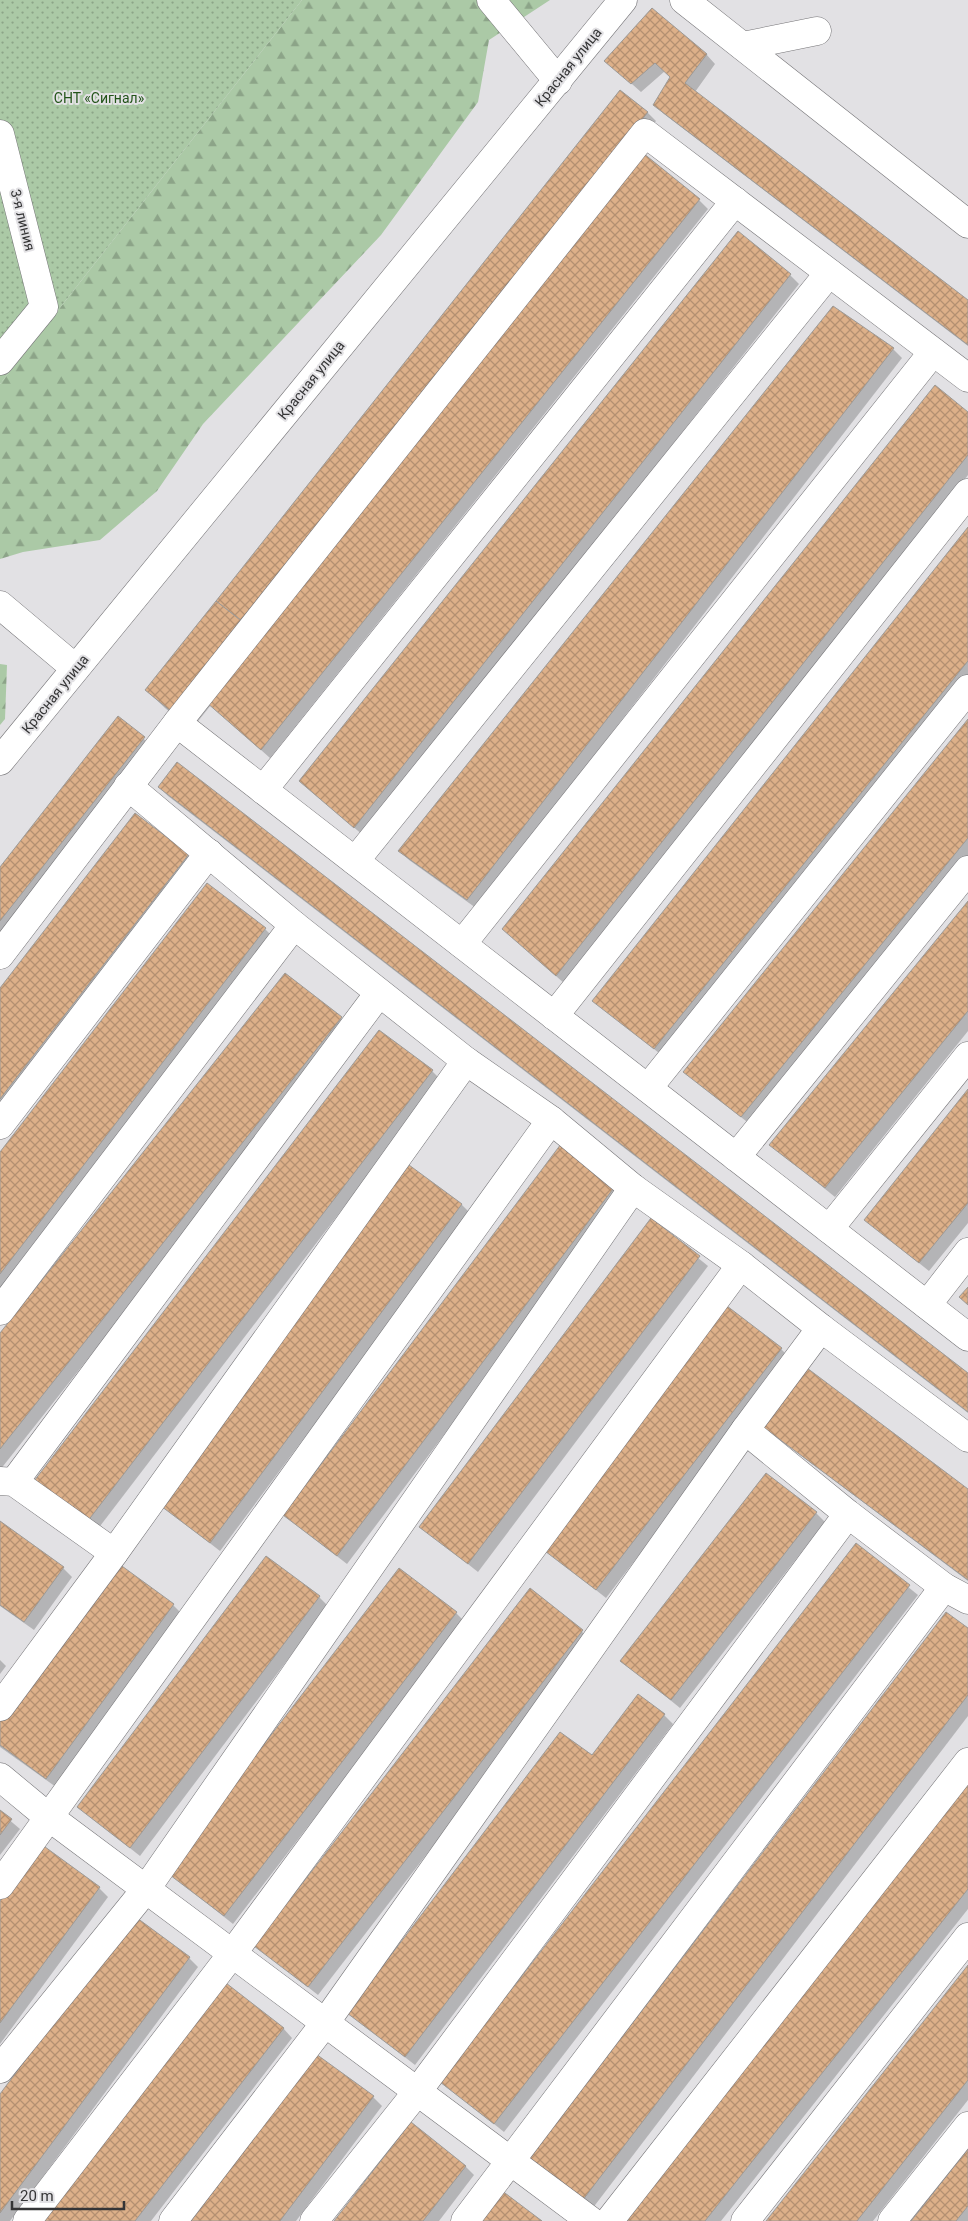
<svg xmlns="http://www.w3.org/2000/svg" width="968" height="2221" font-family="Roboto,sans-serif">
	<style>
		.forest { fill: url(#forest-firs) }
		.garden { fill: url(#garden-dots) }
		.shadow { fill: #0003 }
		.building { fill: url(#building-cross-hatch); stroke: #9c9a97 }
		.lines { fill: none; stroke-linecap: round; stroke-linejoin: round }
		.minor-casing { stroke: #757477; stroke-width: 29 }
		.minor { stroke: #fff; stroke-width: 28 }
		.labels { text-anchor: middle; stroke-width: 4; stroke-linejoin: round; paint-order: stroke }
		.street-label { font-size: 14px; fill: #353536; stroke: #e2e1e4 }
		.park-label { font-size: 14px; fill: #225419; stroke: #e2e1e4 }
	</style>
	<defs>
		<pattern id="forest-firs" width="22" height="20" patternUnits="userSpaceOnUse" patternTransform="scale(1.25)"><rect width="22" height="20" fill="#abc9a6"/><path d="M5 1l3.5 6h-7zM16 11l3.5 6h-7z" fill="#8ca488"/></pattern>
		<pattern id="garden-dots" width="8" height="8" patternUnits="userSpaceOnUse" patternTransform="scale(1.25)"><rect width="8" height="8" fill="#abc9a6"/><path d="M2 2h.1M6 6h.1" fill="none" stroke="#8ca488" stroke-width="1.8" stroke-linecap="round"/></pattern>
		<pattern id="building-cross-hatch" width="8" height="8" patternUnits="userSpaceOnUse" patternTransform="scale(1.25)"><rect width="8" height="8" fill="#ddb089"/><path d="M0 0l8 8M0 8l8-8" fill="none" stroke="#b49071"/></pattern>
	</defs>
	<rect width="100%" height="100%" fill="#e2e1e4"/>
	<g class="forest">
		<path d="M 302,0 L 550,0 L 489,40 L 478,102 L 381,235 L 203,424 L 157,491 L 100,540 L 23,552 L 0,559 L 0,384 Z"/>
		<path d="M 0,664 L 7,665 L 5,719 L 0,725 Z"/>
	</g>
	<path class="garden" d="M 0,0 L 302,0 L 0,384 Z"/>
	<g class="shadow">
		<path d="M 706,54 L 715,64 L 695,92 L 968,302 L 968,346 L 664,114 L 655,105 L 671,77 L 665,71 L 641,92 L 606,61 Z"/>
		<path d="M 647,112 L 656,121 L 252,632 L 699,200 L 708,209 L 270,758 L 211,705 L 191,730 L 165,708 L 146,690 Z"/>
		<path d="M 790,275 L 799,284 L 364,836 L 310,790 Z"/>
		<path d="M 893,349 L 902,358 L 476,908 L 409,860 L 400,851 Z"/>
		<path d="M 968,413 L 968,475 L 565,984 L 513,938 Z"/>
		<path d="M 968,529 L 968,681 L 664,1057 L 594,1001 Z"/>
		<path d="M 119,718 L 153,747 L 0,942 L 0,869 Z"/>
		<path d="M 968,721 L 968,857 L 751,1125 L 684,1072 Z"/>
		<path d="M 159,787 L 968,1374 L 968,1413 L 168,796 Z"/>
		<path d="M 136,815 L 197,864 L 0,1119 L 0,990 Z"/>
		<path d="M 968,903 L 968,1031 L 835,1197 L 771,1145 Z"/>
		<path d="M 265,929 L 274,938 L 0,1294 L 0,1154 Z"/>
		<path d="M 341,1018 L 350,1027 L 0,1470 L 0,1335 Z"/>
		<path d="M 432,1071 L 441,1080 L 94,1534 L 42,1494 Z"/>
		<path d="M 968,1091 L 968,1223 L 929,1271 L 865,1220 Z"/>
		<path d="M 561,1146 L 624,1195 L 347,1564 L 284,1515 Z"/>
		<path d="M 409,1166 L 462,1205 L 471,1214 L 220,1551 L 158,1503 Z"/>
		<path d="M 651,1220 L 708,1266 L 478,1572 L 420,1526 Z"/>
		<path d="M 781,1349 L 790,1358 L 606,1598 L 543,1548 Z"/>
		<path d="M 761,1423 L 968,1490 L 968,1581 L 770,1432 Z"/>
		<path d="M 816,1513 L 825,1522 L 680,1708 L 622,1661 Z"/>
		<path d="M 0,1523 L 63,1568 L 72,1577 L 34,1630 L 0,1606 Z"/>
		<path d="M 856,1545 L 918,1595 L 504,2132 L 442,2082 Z"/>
		<path d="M 530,1590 L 592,1640 L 318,1995 L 256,1946 Z"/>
		<path d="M 319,1597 L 328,1606 L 140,1856 L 78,1807 Z"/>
		<path d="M 173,1605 L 182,1614 L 56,1787 L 0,1747 L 0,1721 Z"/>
		<path d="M 456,1613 L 465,1622 L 233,1924 L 168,1872 Z"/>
		<path d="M 968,1630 L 968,1716 L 589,2213 L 536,2172 Z"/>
		<path d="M 0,1660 L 6,1666 L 0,1674 Z"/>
		<path d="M 664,1715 L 673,1724 L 415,2065 L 348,2013 L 592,1757 Z"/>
		<path d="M 968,1777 L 968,1909 L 721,2221 L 616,2221 Z"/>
		<path d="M 0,1812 L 20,1829 L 0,1855 Z"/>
		<path d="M 99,1888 L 108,1897 L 0,2044 L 0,1903 Z"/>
		<path d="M 189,1958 L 198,1967 L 10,2221 L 0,2221 L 0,2096 Z"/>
		<path d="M 968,1967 L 968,2100 L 873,2221 L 768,2221 Z"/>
		<path d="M 283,2028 L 292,2038 L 151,2221 L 45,2221 Z"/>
		<path d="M 317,2056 L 373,2097 L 382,2106 L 296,2221 L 193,2221 Z"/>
		<path d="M 968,2151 L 968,2221 L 913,2221 Z"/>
		<path d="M 465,2166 L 474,2175 L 439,2221 L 336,2221 Z"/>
	</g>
	<g class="building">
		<path d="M 652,8 L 707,54 L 685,83 L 968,300 L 968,345 L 653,105 L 670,77 L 655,63 L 631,84 L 604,61 Z"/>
		<path d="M 620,90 L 648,112 L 243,622 L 216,601 Z"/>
		<path d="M 643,153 L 700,199 L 261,750 L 206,702 Z"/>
		<path d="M 738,231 L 791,274 L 354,828 L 299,781 Z"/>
		<path d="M 833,306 L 894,348 L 467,900 L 398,851 Z"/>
		<path d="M 935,385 L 968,412 L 968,455 L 556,976 L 502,929 Z"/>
		<path d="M 968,527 L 968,661 L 654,1049 L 592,1001 Z"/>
		<path d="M 216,601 L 243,622 L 172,712 L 145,690 Z"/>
		<path d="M 118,716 L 145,737 L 0,921 L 0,867 Z"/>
		<path d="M 968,719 L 968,838 L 741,1117 L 683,1072 Z"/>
		<path d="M 177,762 L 968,1373 L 968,1412 L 158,787 Z"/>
		<path d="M 135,813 L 189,854 L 0,1099 L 0,988 Z"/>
		<path d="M 207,883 L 266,928 L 0,1274 L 0,1152 Z"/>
		<path d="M 968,901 L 968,1011 L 825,1188 L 769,1145 Z"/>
		<path d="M 285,973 L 342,1017 L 0,1449 L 0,1333 Z"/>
		<path d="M 379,1030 L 433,1070 L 84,1526 L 31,1485 Z"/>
		<path d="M 968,1089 L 968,1203 L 919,1263 L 864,1220 Z"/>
		<path d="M 561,1144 L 616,1185 L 337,1556 L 283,1515 Z"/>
		<path d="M 409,1165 L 462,1204 L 210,1543 L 157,1503 Z"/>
		<path d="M 651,1218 L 700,1256 L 468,1564 L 419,1527 Z"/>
		<path d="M 968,1287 L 968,1305 L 959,1297 Z"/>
		<path d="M 727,1306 L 782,1348 L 596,1590 L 541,1548 Z"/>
		<path d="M 803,1365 L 968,1489 L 968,1580 L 759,1424 Z"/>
		<path d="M 766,1473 L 817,1512 L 671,1700 L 620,1661 Z"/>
		<path d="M 0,1521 L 64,1567 L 24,1622 L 0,1605 Z"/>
		<path d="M 856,1543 L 910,1585 L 494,2124 L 440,2082 Z"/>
		<path d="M 266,1556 L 320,1596 L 130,1848 L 77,1807 Z"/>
		<path d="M 115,1561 L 174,1604 L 46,1779 L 0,1745 L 0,1719 Z"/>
		<path d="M 399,1568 L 457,1612 L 224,1916 L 166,1872 Z"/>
		<path d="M 530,1588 L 583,1630 L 308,1987 L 254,1946 Z"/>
		<path d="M 946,1612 L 968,1628 L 968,1695 L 579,2205 L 525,2164 Z"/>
		<path d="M 638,1694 L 665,1714 L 405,2057 L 347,2013 L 560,1732 L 592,1755 Z"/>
		<path d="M 968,1775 L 968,1889 L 705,2221 L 614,2221 Z"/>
		<path d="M 0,1810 L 12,1819 L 0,1835 Z"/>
		<path d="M 41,1844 L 100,1887 L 0,2023 L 0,1901 Z"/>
		<path d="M 133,1915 L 190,1957 L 0,2213 L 0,2094 Z"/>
		<path d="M 968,1965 L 968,2080 L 857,2221 L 766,2221 Z"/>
		<path d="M 226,1983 L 284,2028 L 135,2221 L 44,2221 Z"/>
		<path d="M 316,2054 L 374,2096 L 280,2221 L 191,2221 Z"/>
		<path d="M 411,2122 L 466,2166 L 423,2221 L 334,2221 Z"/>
		<path d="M 968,2149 L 968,2206 L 956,2221 L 911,2221 Z"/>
		<path d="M 497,2187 L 542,2221 L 472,2221 Z"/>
	</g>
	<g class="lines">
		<g class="minor-casing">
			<g id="minor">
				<path d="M 491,0 L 558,81"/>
				<path d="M 684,0 L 968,224"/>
				<path d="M 743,46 L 817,31"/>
				<path d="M 0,134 L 44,307 L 0,361"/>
				<path d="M 0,605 L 75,668"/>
				<path d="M 177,723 L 968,1337"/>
				<path d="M 0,761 L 623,0"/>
				<path d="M 128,786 L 294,925 L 466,1061 L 551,1120 L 633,1188 L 741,1265 L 821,1328 L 968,1438"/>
				<path d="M 263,790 L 735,201"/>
				<path d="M 355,861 L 829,273"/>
				<path d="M 462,944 L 933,352"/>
				<path d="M 0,955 L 177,723 L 645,133 L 968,378"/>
				<path d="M 554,1016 L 968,493"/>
				<path d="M 648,1088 L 968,689"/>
				<path d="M 0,1125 L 209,853"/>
				<path d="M 736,1157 L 968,870"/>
				<path d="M 829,1229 L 968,1056"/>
				<path d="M 927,1305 L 968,1252"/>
				<path d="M 0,1311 L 294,925"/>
				<path d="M 745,1430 L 848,1514 L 944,1587 L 968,1600"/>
				<path d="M 0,1481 L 14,1482 L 114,1553"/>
				<path d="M 14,1482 L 379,993"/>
				<path d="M 0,1707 L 114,1553 L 466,1061"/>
				<path d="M 0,1777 L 41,1811 L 591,2221"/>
				<path d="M 0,1885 L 551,1120"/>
				<path d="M 0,2069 L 146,1889 L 633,1188"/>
				<path d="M 27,2221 L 232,1954 L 741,1265"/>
				<path d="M 173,2221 L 325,2023 L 745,1430 L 821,1328"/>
				<path d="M 314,2221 L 417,2092 L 848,1514"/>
				<path d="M 465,2221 L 944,1587"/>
				<path d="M 609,2221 L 968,1762"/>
				<path d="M 745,2221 L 968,1937"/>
				<path d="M 892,2221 L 968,2126"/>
			</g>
		</g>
		<use href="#minor" class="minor"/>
	</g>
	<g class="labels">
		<g class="street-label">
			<text transform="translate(568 67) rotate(-51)" y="5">Красная улица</text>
			<text transform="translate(23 220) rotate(76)" y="5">3-я линия</text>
			<text transform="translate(311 380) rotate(-51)" y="5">Красная улица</text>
			<text transform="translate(55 694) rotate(-51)" y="5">Красная улица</text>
		</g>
		<g class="park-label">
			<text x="99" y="103">СНТ «Сигнал»</text>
		</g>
	</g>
	<path d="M12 2201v8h112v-8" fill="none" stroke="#353536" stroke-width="2.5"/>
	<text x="20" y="2201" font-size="15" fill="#353536" stroke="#e2e1e4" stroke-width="4" paint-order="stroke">20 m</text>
</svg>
